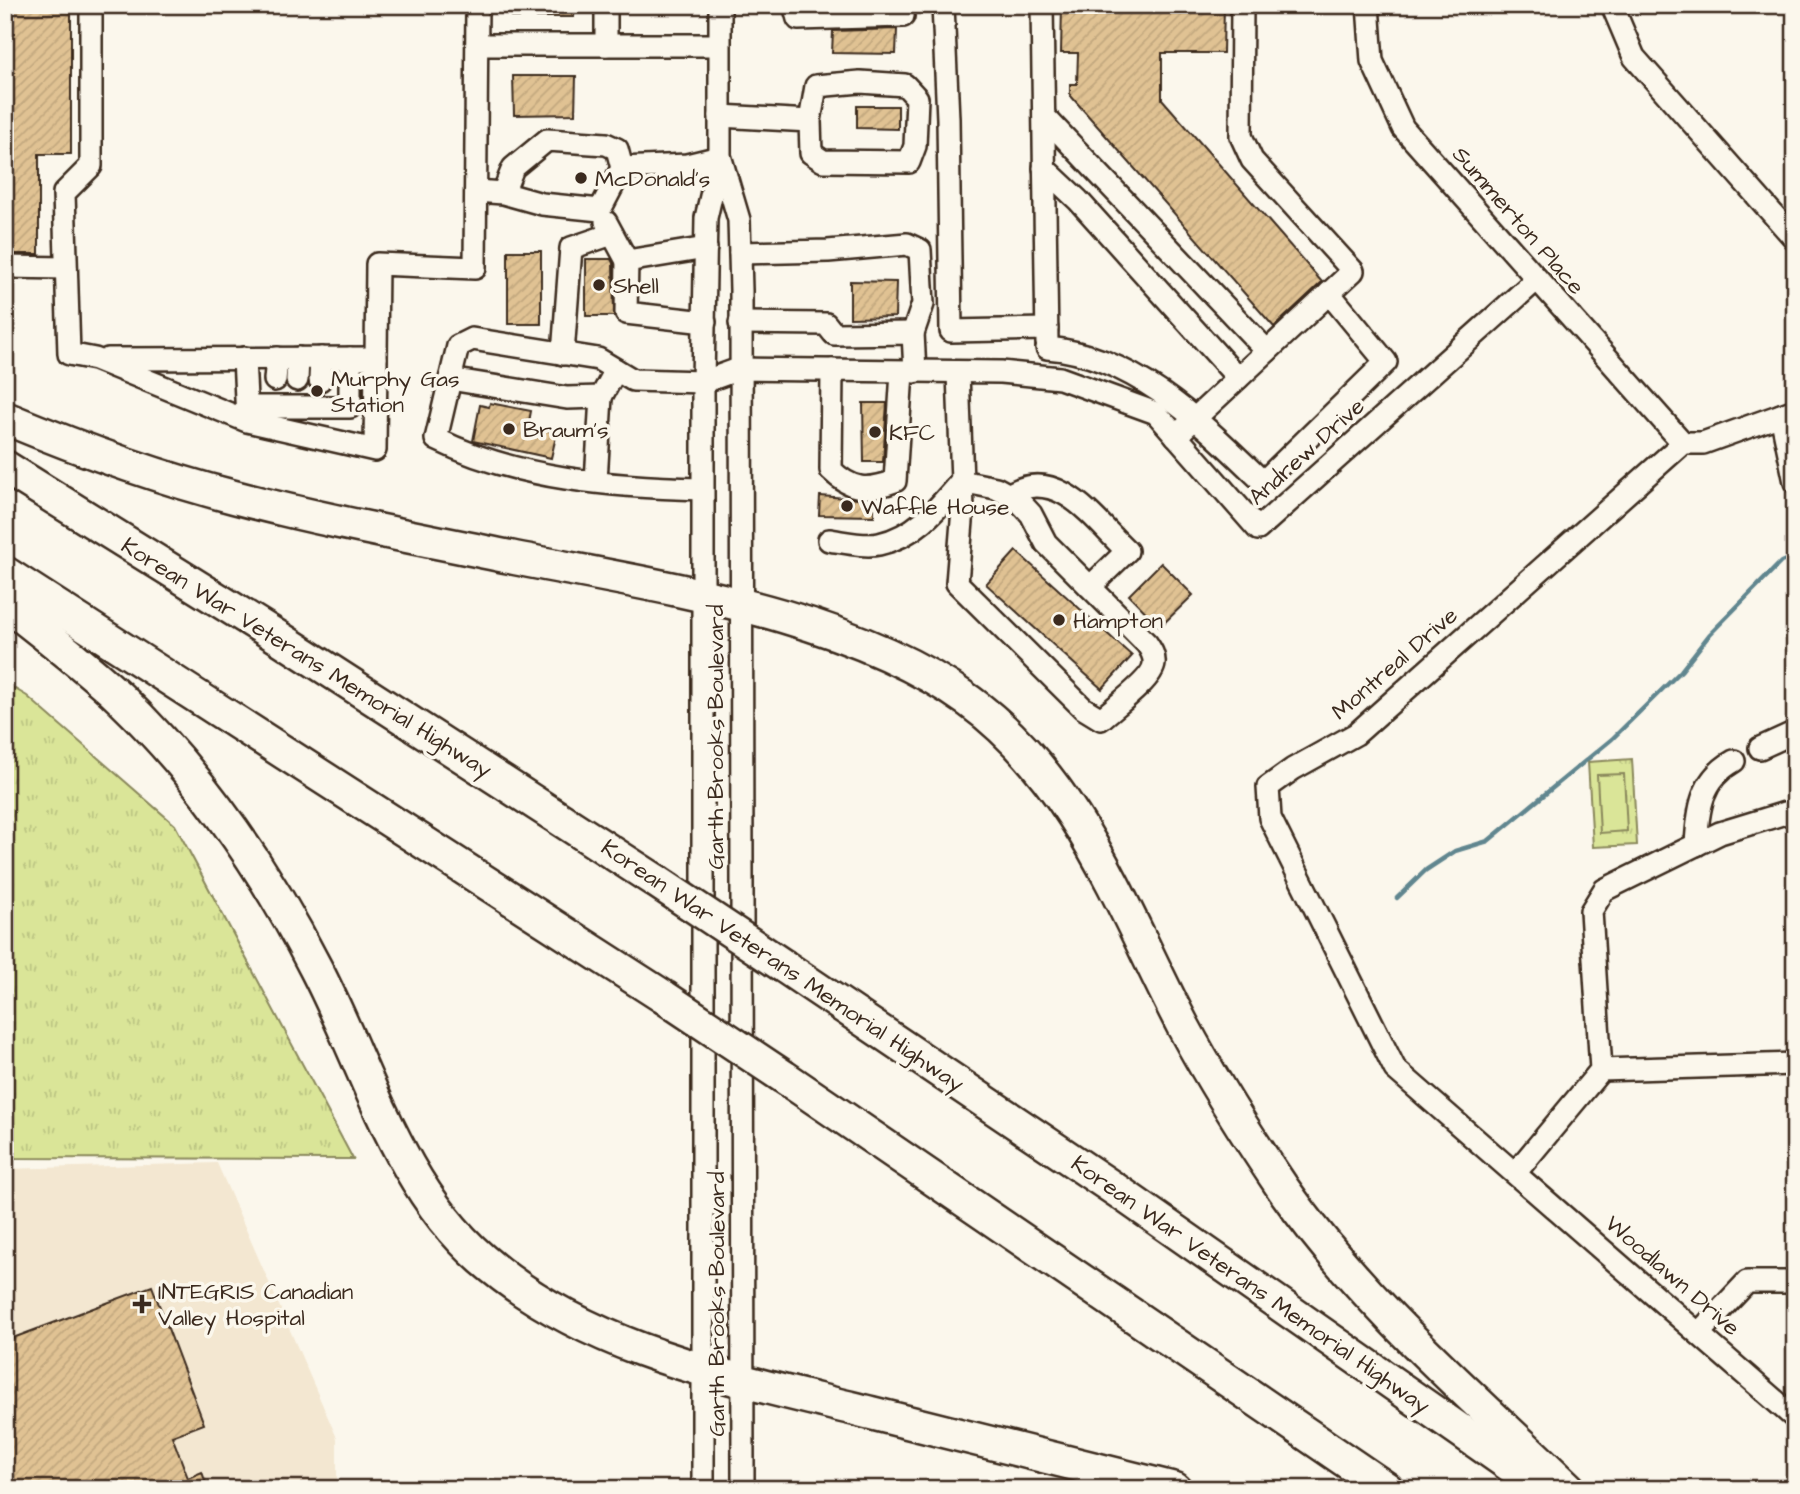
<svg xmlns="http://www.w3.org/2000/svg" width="1800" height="1494" font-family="'Architects Daughter',sans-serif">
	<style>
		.built { fill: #f3e7d1 }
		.grass { fill: url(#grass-tufts); stroke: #8a885b; stroke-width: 2 }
		.pitch { fill: #dae598; stroke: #8a885b; stroke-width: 2 }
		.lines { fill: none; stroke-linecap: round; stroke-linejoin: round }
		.stream { stroke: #61868f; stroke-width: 4.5 }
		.building { fill: url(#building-hatch); stroke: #3b2a1e; stroke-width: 2 }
		.minor-casing { stroke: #3b2a1e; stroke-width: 26 }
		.highway-casing { stroke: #3b2a1e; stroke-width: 37 }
		.minor { stroke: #fbf7ec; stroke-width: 21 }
		.highway { stroke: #fbf7ec; stroke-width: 32 }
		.highway-bridge-casing { stroke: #3b2a1e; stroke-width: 37; stroke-linecap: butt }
		.highway-bridge { stroke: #fbf7ec; stroke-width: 32 }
		.poi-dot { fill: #3b2a1e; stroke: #fbf7ec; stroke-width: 2.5 }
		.labels { text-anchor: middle; stroke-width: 7; stroke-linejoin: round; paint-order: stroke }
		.poi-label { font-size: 23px; fill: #3b2a1e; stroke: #fbf7ec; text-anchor: start }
		.street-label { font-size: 23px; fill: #3b2a1e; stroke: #fbf7ec }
	</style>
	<defs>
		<pattern id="grass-tufts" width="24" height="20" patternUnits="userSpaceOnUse" patternTransform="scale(1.75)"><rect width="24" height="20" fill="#dae598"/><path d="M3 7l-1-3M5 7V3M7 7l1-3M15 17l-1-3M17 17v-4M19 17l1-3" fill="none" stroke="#bcc583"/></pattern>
		<pattern id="building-hatch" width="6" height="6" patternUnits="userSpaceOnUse" patternTransform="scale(1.75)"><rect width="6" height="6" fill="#e0c293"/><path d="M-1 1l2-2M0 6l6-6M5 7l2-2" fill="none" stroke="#c1a77e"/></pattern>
	</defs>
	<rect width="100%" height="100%" fill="#fbf7ec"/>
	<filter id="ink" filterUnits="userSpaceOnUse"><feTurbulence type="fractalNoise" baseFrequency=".0143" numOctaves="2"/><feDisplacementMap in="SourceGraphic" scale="14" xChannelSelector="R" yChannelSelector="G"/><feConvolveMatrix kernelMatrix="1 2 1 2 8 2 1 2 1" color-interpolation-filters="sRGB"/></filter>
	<g filter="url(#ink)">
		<path class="built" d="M 217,1163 L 337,1438 L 337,1489 L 5,1489 L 5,1169 Z"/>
		<g class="grass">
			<path d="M 5,683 L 27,696 L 175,825 L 353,1159 L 5,1158 Z"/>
			<path d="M 1632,759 L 1637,845 L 1593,847 L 1588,762 Z"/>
		</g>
		<path class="pitch" d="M 1624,774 L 1627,831 L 1600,833 L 1597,775 Z"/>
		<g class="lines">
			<path class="stream" d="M 1397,898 L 1426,870 L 1455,851 L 1488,841 L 1612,739 L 1681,671 L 1710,634 L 1781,562 L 1795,556"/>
		</g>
		<g class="building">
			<path d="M 5,5 L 71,5 L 71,154 L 39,154 L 39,254 L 5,254 Z"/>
			<path d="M 512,5 L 575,5 L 574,17 L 512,17 Z"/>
			<path d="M 1062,5 L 1224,5 L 1223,53 L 1162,53 L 1162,99 L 1322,282 L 1274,327 L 1070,95 L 1070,84 L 1077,84 L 1078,53 L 1061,53 Z"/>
			<path d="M 897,29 L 896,54 L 832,53 L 833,31 Z"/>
			<path d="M 513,76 L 576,76 L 575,114 L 514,115 Z"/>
			<path d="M 857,106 L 898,106 L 898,129 L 857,128 Z"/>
			<rect x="508" y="251" width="33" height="73"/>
			<path d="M 586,259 L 611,259 L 613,263 L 614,316 L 586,316 Z"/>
			<path d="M 850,281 L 896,282 L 895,317 L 850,318 Z"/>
			<path d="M 490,403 L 531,411 L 528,427 L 557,432 L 551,458 L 473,441 L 480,405 L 489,407 Z"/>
			<path d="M 863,403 L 887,403 L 883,462 L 864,462 Z"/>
			<path d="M 820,496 L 874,500 L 874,516 L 819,515 Z"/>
			<path d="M 1016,551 L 1132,656 L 1102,689 L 986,584 Z"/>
			<path d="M 1161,563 L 1193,595 L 1160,627 L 1129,595 Z"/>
			<path d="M 152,1286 L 204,1424 L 172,1436 L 188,1478 L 202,1472 L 208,1489 L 5,1489 L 5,1341 Z"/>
		</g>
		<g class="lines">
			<g class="minor-casing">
				<g id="minor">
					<path d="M 91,5 L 91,166 L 64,193 L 69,354 L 95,359 L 247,421 L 375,450 L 377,264 L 475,268 L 477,5"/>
					<path d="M 606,5 L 606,45"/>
					<path d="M 794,5 L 798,19 L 903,16 L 904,5"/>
					<path d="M 943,5 L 948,119 L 951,331 L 1047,329"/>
					<path d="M 1042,5 L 1047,343"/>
					<path d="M 1368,5 L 1372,61 L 1403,128 L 1683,443"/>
					<path d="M 1612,5 L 1634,57 L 1795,239"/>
					<path d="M 477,45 L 719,45"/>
					<path d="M 720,116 L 810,121 L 811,153 L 823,161 L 909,162 L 915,146 L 917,98 L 905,85 L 860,82 L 816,86 L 810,121"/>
					<path d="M 1044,116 L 1267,351"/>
					<path d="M 721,159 L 739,220 L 741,290 L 743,1489"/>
					<path d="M 622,168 L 687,165 L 720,157"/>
					<path d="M 1044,168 L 1078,200 L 1238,378"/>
					<path d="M 476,191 L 503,193 L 542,204 L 600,210 L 622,168 L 617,149 L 606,144 L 547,140 L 513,168 L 503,193"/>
					<path d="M 606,222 L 627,261 L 706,248"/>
					<path d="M 740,253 L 828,251 L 907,244 L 920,250 L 923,304 L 913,333"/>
					<path d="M 627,261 L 626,313 L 705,322"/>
					<path d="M 5,267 L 66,268"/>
					<path d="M 740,323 L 826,324 L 834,334 L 913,333 L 915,372"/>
					<path d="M 1047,348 C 1135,355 1203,424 1263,482 L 1386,362 L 1329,293"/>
					<path d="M 563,354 L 571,248 L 612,234"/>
					<path d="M 244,358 L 247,419"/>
					<path d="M 108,359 L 376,358"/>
					<path d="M 832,370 L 831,470 C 852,491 868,491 895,481 L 902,372"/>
					<path d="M 958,373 L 963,509 L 957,583 L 1083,708 L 1101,719 C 1113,708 1153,679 1154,664 C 1155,656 1151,650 1147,644 L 1046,543 L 1031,514 L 1018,500 L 996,488 L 961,481"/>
					<path d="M 450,379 L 567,398 L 601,397 L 616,370"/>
					<path d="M 275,380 L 277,358"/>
					<path d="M 297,380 L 298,358"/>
					<path d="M 320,380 L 321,358"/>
					<path d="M 246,407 L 350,407 L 350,358"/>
					<path d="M 1795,410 L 1703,443 L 1683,443 L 1356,734 L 1293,769 L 1268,787 L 1270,818 L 1395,1069 L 1795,1418"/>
					<path d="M 1781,415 L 1795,482"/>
					<path d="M 1176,436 L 1353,271 L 1252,160 L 1241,136 L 1242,5"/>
					<path d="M 596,481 L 601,397"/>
					<path d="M 702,489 C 614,487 516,479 436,439 L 458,346 L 472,339 L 598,359 L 633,380 L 703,382 L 739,369 L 1001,372 L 1060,378 L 1156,413 L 1258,529 L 1536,280"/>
					<path d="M 1010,494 C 1058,465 1095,521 1127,551 L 1090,587"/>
					<path d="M 829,540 C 844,542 864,547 879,544 C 916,536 938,508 961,481"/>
					<path d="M 1760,748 L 1795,732"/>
					<path d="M 1696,845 C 1698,810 1701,779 1734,761"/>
					<path d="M 1601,1070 L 1795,1064"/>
					<path d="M 1516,1172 L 1601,1070 L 1591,911 L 1604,890 L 1720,833 L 1795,810"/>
					<path d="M 1699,1333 L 1747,1282 L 1795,1282"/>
					<path d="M 703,1489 L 703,382 L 706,218 L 720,157 L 720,5"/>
				</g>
			</g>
			<g class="highway-casing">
				<g id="highway">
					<path d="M 5,418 C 80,449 156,477 234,497 C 325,521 418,538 510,557 C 658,587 844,611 969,701 C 1078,780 1123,911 1183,1026 C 1213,1082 1248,1137 1284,1190 C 1363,1303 1470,1394 1569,1489"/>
					<path d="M 5,467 L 281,639 L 656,881"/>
					<path d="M 5,573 L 664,997"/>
					<path d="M 5,603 C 44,634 84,664 120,698 C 202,777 265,869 316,969 C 367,1067 397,1185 482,1259 C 590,1353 737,1379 871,1413 C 973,1438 1074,1464 1175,1489"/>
					<path d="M 785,967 L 1122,1194 L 1544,1489"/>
					<path d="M 784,1077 L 1387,1489"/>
				</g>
			</g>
			<use href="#minor" class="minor"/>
			<use href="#highway" class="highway"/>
			<g class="highway-bridge-casing">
				<g id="highway-bridge">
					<path d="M 656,881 L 785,967"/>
					<path d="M 664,997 L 784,1077"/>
				</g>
			</g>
			<use href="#highway-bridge" class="highway-bridge"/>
		</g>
	</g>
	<g class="poi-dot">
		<circle cx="581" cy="178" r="7"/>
		<circle cx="599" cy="285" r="7"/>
		<circle cx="317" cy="391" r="7"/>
		<circle cx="509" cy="429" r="7"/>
		<circle cx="875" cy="432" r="7"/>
		<circle cx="847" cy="506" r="7"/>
		<circle cx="1059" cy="620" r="7"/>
		<path d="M138.5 1293.5h7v7h7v7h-7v7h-7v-7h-7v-7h7z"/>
	</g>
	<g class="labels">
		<g class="poi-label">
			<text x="595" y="186">McDonald's</text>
			<text x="613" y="293">Shell</text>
			<text x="331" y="386">Murphy Gas<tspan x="331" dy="26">Station</tspan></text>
			<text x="523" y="437">Braum's</text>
			<text x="889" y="440">KFC</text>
			<text x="861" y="514">Waffle House</text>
			<text x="1073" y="628">Hampton</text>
			<text x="158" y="1299">INTEGRIS Canadian<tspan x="158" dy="26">Valley Hospital</tspan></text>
		</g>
		<g class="street-label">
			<text transform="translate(1519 220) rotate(49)" y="8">Summerton Place</text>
			<text transform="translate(1306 451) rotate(-42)" y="8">Andrew Drive</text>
			<text transform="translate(307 657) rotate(32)" y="8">Korean War Veterans Memorial Highway</text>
			<text transform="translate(1394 663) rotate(-41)" y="8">Montreal Drive</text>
			<text transform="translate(715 737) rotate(-90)" y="8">Garth Brooks Boulevard</text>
			<text transform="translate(783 965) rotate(34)" y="8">Korean War Veterans Memorial Highway</text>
			<text transform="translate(1673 1275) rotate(41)" y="8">Woodlawn Drive</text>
			<text transform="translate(1251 1284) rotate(35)" y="8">Korean War Veterans Memorial Highway</text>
			<text transform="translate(716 1304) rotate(-90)" y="8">Garth Brooks Boulevard</text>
		</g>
	</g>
	<rect width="1800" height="1494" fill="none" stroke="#fbf7ec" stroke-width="28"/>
	<rect x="14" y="14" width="1772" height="1466" fill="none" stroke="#3b2a1e" stroke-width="2.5" filter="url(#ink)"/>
</svg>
